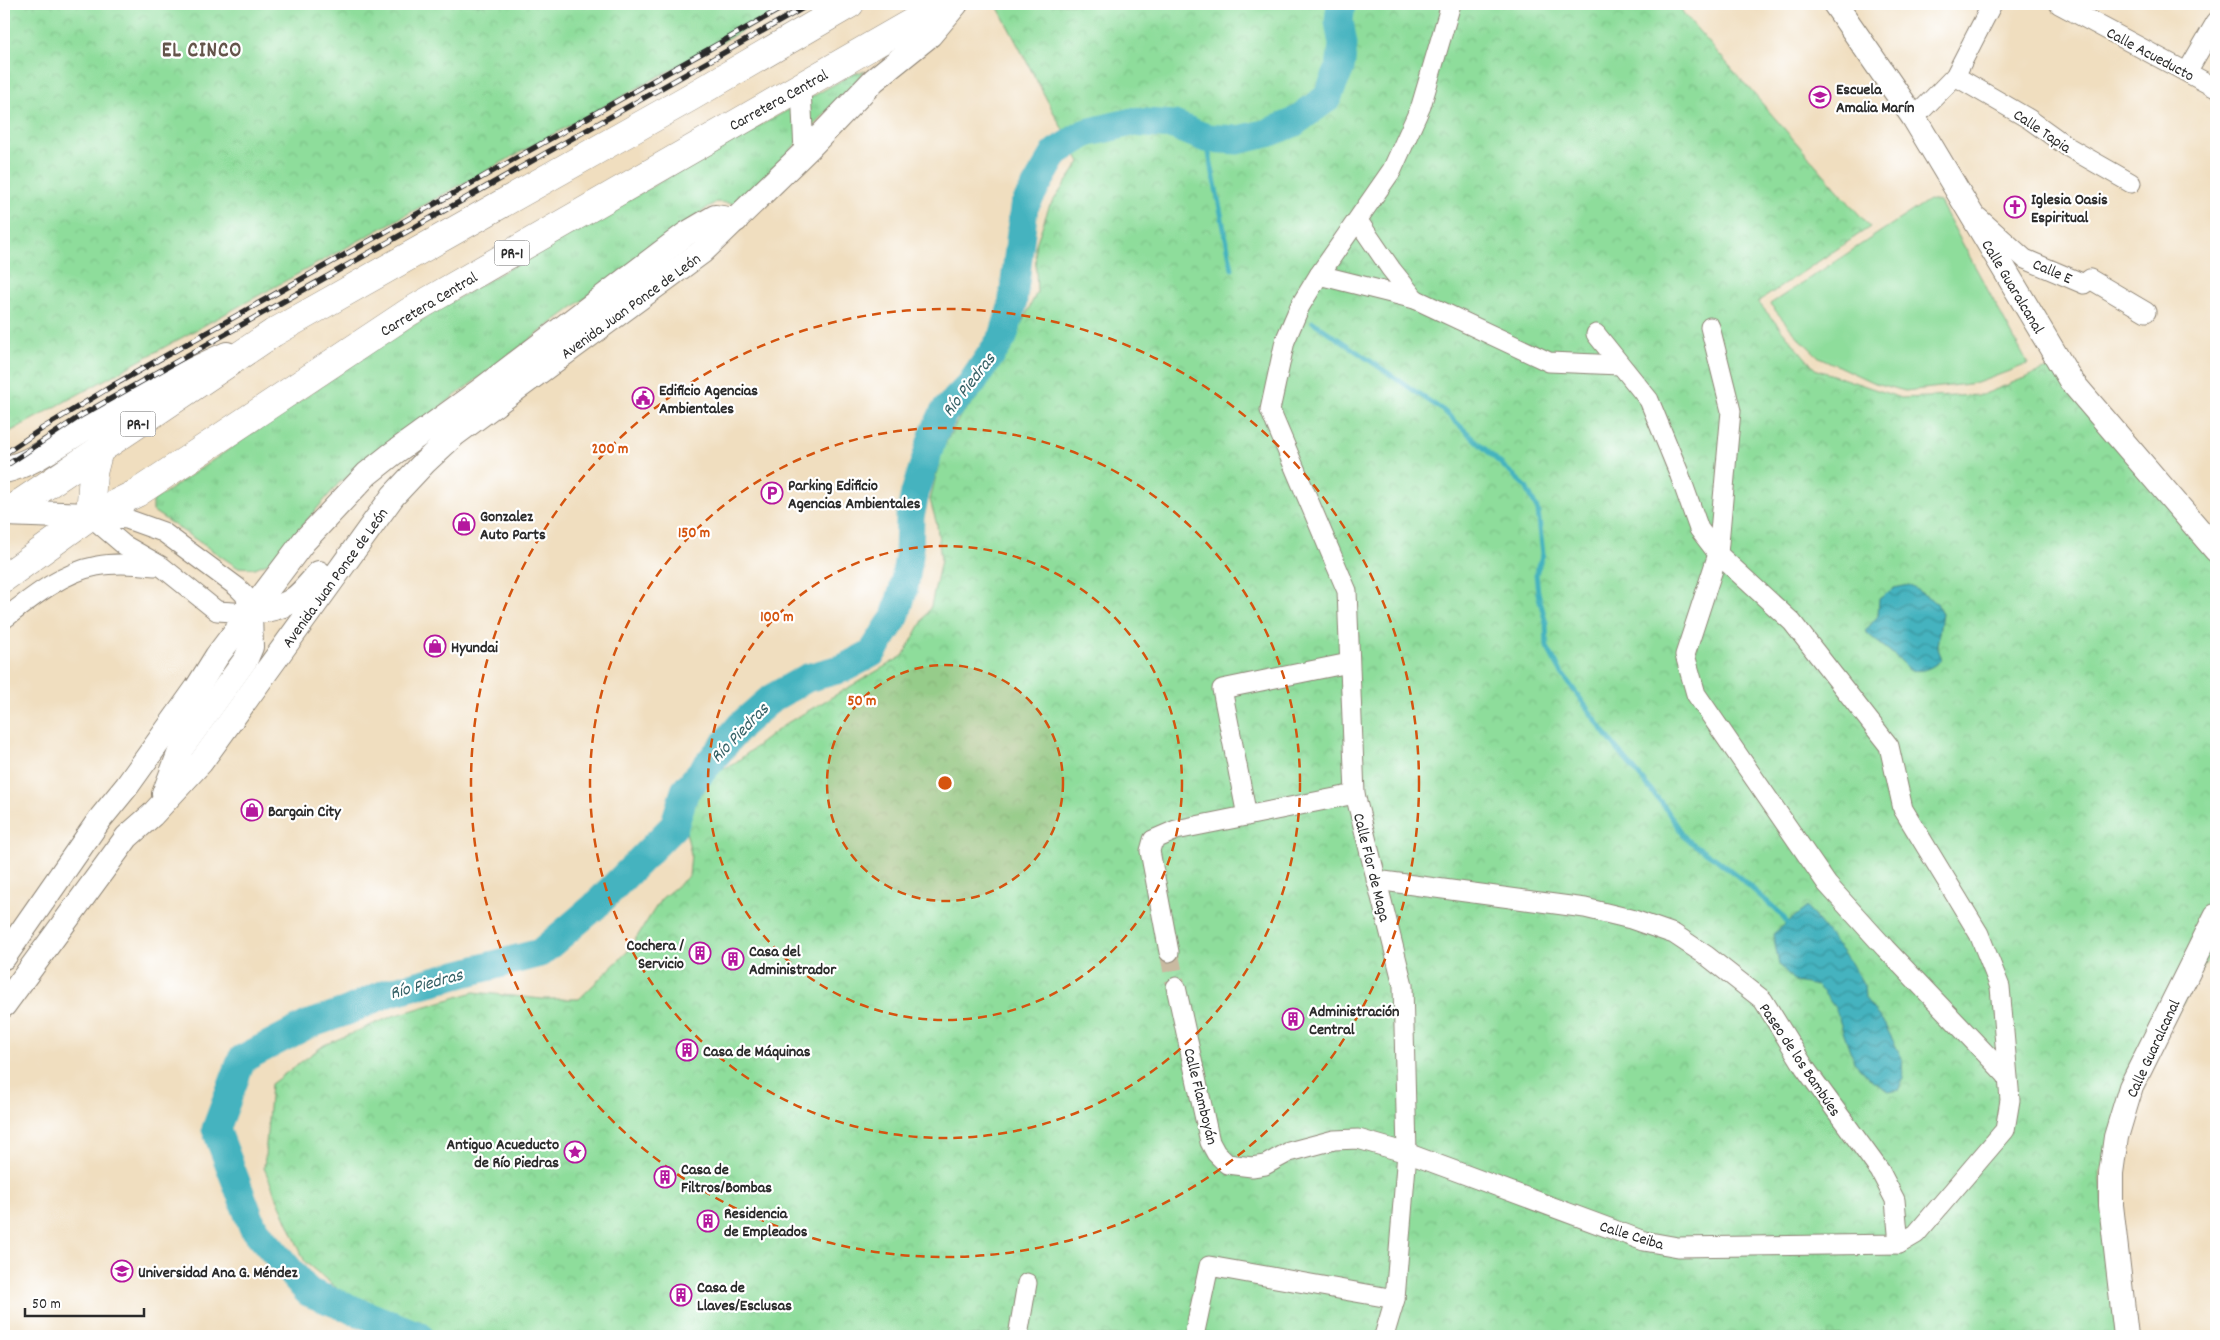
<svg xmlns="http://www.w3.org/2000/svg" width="2220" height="1340" font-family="Dekko,sans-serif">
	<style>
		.grass { fill: url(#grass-tufts); stroke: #5c8463 }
		.park { fill: url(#park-crowns); stroke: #5c8463 }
		.pitch { fill: #8edd9b; stroke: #5c8463 }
		.water { fill: url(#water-waves); stroke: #386f75 }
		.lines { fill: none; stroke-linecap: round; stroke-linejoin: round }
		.stream { stroke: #44b3bf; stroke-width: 5 }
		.river { stroke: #44b3bf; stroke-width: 29 }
		.minor-tunnel { stroke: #c9baa1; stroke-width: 19; stroke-dasharray: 19 9; stroke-linecap: butt }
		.minor-casing { stroke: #8e8475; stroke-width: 21 }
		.tertiary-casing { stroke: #8e8475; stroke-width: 26 }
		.secondary-casing { stroke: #8e8475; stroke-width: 28 }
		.trunk-casing { stroke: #8e8475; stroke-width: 29 }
		.minor { stroke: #fff; stroke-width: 19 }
		.tertiary { stroke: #fff; stroke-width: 24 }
		.secondary { stroke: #fff; stroke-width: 26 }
		.trunk { stroke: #fff; stroke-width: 28 }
		.rail-casing { stroke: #2b2b2b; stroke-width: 5.5 }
		.rail { stroke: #fff; stroke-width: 4; stroke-dasharray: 11; stroke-linecap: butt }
		.ring { fill: none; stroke: #d5540f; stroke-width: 2.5; stroke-dasharray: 9 6 }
		.labels { text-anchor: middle; stroke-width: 4.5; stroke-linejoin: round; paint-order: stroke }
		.shield { fill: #fff; stroke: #6b6b6b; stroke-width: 1 }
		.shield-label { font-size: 15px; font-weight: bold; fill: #2b2b2b }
		.street-label { font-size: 16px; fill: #2b2b2b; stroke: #fff }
		.poi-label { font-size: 16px; font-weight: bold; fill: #2b2b2b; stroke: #fff; text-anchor: start }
		.water-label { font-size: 18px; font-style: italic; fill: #356166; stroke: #fff }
		.district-label { font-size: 21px; font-weight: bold; letter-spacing: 1px; fill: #64554b; stroke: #fff }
		.centre { fill: #d5540f; stroke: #fff; stroke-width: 2.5 }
		.ring-label { font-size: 15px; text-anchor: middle; font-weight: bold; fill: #d5540f; stroke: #fff; stroke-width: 4.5; stroke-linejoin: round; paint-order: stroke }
	</style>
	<defs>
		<pattern id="grass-tufts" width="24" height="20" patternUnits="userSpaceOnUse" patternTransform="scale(1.25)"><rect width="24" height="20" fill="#8edd9b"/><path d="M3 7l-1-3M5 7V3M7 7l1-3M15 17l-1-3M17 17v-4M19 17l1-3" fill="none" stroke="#7bbe86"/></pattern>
		<pattern id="park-crowns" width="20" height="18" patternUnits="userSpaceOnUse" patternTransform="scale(1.25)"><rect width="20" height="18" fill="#8edd9b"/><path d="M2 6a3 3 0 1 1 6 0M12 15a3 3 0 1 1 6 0" fill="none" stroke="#7bbe86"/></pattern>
		<pattern id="water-waves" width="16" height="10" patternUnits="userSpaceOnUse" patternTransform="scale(1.25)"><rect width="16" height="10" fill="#44b3bf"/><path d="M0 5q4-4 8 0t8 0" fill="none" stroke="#39929b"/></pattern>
	</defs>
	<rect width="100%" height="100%" fill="#fff"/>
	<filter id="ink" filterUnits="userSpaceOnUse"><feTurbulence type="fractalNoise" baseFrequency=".02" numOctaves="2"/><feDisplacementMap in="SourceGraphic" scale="10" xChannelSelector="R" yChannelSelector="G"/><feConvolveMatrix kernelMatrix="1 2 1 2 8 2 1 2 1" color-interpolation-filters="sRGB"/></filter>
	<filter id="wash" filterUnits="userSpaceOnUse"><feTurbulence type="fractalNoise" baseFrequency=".0096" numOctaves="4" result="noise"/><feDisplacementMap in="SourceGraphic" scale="20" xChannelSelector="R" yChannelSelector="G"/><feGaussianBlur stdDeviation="1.12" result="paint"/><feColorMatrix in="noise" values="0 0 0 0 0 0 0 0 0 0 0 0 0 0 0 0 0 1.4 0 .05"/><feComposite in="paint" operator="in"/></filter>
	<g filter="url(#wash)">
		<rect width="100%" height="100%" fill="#f0debf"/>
		<path class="grass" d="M 865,71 L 740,204 L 716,202 L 685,223 L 339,483 L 272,561 L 255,568 L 237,567 L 153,511 L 153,501 L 376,349 L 442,307 L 707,155 L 853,74 Z"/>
		<g class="park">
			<path d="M 4,4 L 791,4 L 4,435 Z"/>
			<path d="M 996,4 L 1678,4 L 1684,14 L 1870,227 L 1758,302 L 1815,369 L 1901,398 L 1982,395 L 2052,367 L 2216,550 L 2216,946 L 2158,1046 L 2100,1172 L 2117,1336 L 414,1336 L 386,1329 L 305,1262 L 264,1168 L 271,1084 L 324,1045 L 393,1016 L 474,992 L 542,999 L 579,999 L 628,951 L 661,899 L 689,876 L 691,854 L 676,786 L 732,765 L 787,723 L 903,656 L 931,606 L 941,560 L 937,525 L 930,500 L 942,450 L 960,416 L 979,396 L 1010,347 L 1037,292 L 1035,247 L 1049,207 L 1080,162 Z"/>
		</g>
		<path class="pitch" d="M 1929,200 L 1940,202 L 2028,364 L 1977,383 L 1905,391 L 1872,382 L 1819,357 L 1795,334 L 1770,304 Z"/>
		<g class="water">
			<path d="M 1909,585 L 1937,603 L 1942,614 L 1937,646 L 1942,659 C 1931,669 1923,672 1909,670 C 1898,655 1879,645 1865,631 L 1878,616 L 1879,599 L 1894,588 Z"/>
			<path d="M 1807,907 L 1851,963 L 1864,985 L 1865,998 L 1885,1025 L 1902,1058 L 1903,1079 L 1900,1089 L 1889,1091 L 1872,1081 L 1854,1062 L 1835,1008 L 1824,993 L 1817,986 L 1795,982 L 1779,964 L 1773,934 Z"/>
		</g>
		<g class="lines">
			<g class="stream">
				<path d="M 1206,138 L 1232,269"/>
				<path d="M 1313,322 L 1444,411 L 1526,487 L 1538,511 L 1543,554 L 1536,574 L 1538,593 L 1546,623 L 1547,647 L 1561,672 L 1613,744 L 1664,806 L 1686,839 L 1716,859 L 1739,877 L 1781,914 L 1787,923"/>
			</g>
			<path class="river" d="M 419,1336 L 308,1292 L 253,1227 L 216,1129 L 242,1059 L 307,1025 L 347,1011 L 387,993 L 540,953 L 594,907 L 674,826 L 685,791 L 741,725 L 772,698 L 807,678 L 844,668 L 872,653 L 895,617 L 904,587 L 909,556 L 910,517 L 915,493 L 933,436 L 944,412 L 971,384 L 1003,337 L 1012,307 L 1024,207 L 1056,152 L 1086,133 L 1132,122 L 1174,125 L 1206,138 L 1238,140 L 1268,133 L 1293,123 L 1327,98 L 1340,68 L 1343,45 L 1339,21 L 1341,4"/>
		</g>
	</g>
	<g filter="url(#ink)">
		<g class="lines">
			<path class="minor-tunnel" d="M 1169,952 L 1176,987"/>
			<g class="minor-casing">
				<g id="minor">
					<path d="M 2059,4 L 2216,88"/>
					<path d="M 2187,72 L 2216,22"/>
					<path d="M 1955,76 L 2029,119 L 2068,147 L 2131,183"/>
					<path d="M 801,88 L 804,152"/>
					<path d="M 1914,118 L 1955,76 L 1992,4"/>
					<path d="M 1978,217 L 2025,259 L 2084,284 L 2090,279 L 2146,312"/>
					<path d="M 1358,221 L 1391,269 L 1415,299 L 1549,362 L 1620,365"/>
					<path d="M 1319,275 L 1415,299"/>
					<path d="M 1596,334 L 1649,400 L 1679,473 L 1699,529 L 1718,554 L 1685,655 L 1696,694 L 1827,884 L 1885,948 L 2007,1076"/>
					<path d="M 90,516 L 127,519 L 163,532 L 237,587 L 245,595 L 250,613 L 217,611 L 161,566 L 124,545 Z"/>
					<path d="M 4,619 C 31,598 63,572 97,566 C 116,562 137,564 155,566"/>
					<path d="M 1247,816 L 1222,689 L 1349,663"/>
					<path d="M 1376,880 L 1585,908 L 1631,919 L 1674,934 L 1707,956 L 1763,1000 L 1805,1068 L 1880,1171 L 1895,1200 L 1899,1244"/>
					<path d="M 1169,952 L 1150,851 L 1153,840 L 1176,830 L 1355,794"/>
					<path d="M 1176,987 L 1210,1142 L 1216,1153 L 1227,1164 L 1252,1167 L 1265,1165 L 1289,1152 L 1334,1140 L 1358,1139 L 1407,1153 L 1644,1241 L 1678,1247 L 1899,1244 L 1916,1234 L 2005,1130 L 2010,1100 L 2000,987 L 1979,934 L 1903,809 L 1889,746 L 1792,622 L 1718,554 L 1731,411 L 1710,327"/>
					<path d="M 1018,1336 L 1027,1283"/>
					<path d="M 1194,1336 L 1209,1266 L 1395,1299"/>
					<path d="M 1384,1336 L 1395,1299 L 1407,1153 L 1403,985 L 1355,794 L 1347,591 L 1270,410 L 1285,341 L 1300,306 L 1319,275 L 1392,170 L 1421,106 L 1451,4"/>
				</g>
			</g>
			<g class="tertiary-casing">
				<g id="tertiary">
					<path d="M 1835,4 L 1914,118 L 2071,381 L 2216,550"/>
					<path d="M 250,613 C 291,605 292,605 319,573"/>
					<path d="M 164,794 L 181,749 L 246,659 L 251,647 L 250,613"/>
					<path d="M 4,957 L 100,819 L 127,786 L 197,688 L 217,656 L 304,541 L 367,474 L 391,455 L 481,390 L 686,234 L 715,217 L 736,220"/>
					<path d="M 4,1005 L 127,837 L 152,815 L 201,762 L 393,496 L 424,463 L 455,434 L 703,251 L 809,148 L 874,80 L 930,35 L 956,4"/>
					<path d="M 2126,1336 L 2111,1205 L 2111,1173 L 2116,1137 L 2131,1087 L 2216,916"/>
				</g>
			</g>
			<g class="secondary-casing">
				<g id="secondary">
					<path d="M 4,470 C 35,463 60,442 88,426 C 133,401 179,376 227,355"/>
					<path d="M 4,513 L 90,516"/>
				</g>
			</g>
			<g class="trunk-casing">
				<g id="trunk">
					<path d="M 4,514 L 273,333 L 689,98 L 850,4"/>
					<path d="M 90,516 L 93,473 L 99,450"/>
					<path d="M 4,578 L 90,516 L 137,493 L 409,312 L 944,4"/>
				</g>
			</g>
			<use href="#minor" class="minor"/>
			<use href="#tertiary" class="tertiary"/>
			<use href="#secondary" class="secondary"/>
			<use href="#trunk" class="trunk"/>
			<g class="rail-casing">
				<g id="rail">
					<path d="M 4,454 L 43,428 L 112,386 L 789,4"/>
					<path d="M 4,467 L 82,415 L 810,4"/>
				</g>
			</g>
			<use href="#rail" class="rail"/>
		</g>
	</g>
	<circle cx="945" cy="783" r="118" fill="#d5540f" fill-opacity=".12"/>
	<g class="ring">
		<circle cx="945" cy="783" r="118"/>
		<circle cx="945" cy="783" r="237"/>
		<circle cx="945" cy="783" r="355"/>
		<circle cx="945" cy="783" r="474"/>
	</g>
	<defs>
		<g id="school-ring" transform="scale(1.125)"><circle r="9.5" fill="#fff" stroke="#b5179e" stroke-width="1.5"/><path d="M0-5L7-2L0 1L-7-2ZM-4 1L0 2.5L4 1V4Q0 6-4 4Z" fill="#b5179e"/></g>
		<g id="church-ring" transform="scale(1.125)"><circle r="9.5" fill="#fff" stroke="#b5179e" stroke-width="1.5"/><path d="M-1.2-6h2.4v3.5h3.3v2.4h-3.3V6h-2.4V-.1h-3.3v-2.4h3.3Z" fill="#b5179e"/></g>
		<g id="civic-ring" transform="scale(1.125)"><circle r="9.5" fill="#fff" stroke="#b5179e" stroke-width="1.5"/><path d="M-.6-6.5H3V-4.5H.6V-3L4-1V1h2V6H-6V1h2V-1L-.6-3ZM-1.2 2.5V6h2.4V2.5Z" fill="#b5179e"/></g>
		<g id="parking-ring" transform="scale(1.125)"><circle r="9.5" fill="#fff" stroke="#b5179e" stroke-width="1.5"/><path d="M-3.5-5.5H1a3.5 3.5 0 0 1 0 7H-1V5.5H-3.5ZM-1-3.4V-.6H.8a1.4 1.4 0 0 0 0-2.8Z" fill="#b5179e"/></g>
		<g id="shop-ring" transform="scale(1.125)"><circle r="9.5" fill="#fff" stroke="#b5179e" stroke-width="1.5"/><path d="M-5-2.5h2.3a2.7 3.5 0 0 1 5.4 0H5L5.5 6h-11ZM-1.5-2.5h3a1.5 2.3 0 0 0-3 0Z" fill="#b5179e"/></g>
		<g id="building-ring" transform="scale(1.125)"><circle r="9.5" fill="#fff" stroke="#b5179e" stroke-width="1.5"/><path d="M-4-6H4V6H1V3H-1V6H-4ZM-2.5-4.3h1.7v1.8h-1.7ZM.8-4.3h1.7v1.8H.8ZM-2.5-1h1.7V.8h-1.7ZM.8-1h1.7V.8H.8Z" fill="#b5179e"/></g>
		<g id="sight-ring" transform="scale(1.125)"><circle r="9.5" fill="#fff" stroke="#b5179e" stroke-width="1.5"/><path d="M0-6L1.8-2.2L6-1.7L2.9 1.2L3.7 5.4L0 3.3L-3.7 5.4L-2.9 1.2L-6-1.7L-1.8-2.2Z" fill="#b5179e"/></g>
		<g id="university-ring" transform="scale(1.125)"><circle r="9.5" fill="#fff" stroke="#b5179e" stroke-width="1.5"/><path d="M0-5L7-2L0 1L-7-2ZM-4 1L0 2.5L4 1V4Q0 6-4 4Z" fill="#b5179e"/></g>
	</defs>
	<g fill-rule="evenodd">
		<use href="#school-ring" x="1820" y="97"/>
		<use href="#church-ring" x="2015" y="207"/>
		<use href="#civic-ring" x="643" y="398"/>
		<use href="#parking-ring" x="772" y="493"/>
		<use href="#shop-ring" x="464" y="524"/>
		<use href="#shop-ring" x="435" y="646"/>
		<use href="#shop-ring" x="252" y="810"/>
		<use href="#building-ring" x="700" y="953"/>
		<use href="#building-ring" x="733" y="959"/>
		<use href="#building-ring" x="1293" y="1019"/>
		<use href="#building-ring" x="687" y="1050"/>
		<use href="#sight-ring" x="575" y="1152"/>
		<use href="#building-ring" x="665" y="1177"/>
		<use href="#building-ring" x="708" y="1221"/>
		<use href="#university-ring" x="122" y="1271"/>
		<use href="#building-ring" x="681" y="1295"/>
	</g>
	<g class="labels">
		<g class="shield">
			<rect x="494.5" y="240.5" width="35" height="25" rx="4"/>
			<rect x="120.5" y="411.5" width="35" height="25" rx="4"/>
		</g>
		<g class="shield-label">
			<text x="512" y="258">PR-1</text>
			<text x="138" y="429">PR-1</text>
		</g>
		<g class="street-label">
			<text transform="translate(2151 53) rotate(28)" y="6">Calle Acueducto</text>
			<text transform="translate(778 99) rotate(-29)" y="6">Carretera Central</text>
			<text transform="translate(2043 130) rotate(34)" y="6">Calle Tapia</text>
			<text transform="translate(2053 270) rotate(23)" y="6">Calle E</text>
			<text transform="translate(2014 286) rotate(59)" y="6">Calle Guaralcanal</text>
			<text transform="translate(428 303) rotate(-31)" y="6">Carretera Central</text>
			<text transform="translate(630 305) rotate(-36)" y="6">Avenida Juan Ponce de León</text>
			<text transform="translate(334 577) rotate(-54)" y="6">Avenida Juan Ponce de León</text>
			<text transform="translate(1373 867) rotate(76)" y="6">Calle Flor de Maga</text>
			<text transform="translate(2152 1048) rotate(-65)" y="6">Calle Guaralcanal</text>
			<text transform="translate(1801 1059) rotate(56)" y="6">Paseo de los Bambúes</text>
			<text transform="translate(1202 1096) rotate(76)" y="6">Calle Flamboyán</text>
			<text transform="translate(1632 1234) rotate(17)" y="6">Calle Ceiba</text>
		</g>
		<g class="poi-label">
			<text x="1836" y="94">Escuela<tspan x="1836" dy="18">Amalia Marín</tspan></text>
			<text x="2031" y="204">Iglesia Oasis<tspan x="2031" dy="18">Espiritual</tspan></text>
			<text x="659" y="395">Edificio Agencias<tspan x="659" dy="18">Ambientales</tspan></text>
			<text x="788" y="490">Parking Edificio<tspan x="788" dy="18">Agencias Ambientales</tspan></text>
			<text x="480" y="521">Gonzalez<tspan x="480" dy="18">Auto Parts</tspan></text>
			<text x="451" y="652">Hyundai</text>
			<text x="268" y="816">Bargain City</text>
			<text x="684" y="950" text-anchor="end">Cochera /<tspan x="684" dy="18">Servicio</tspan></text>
			<text x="749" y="956">Casa del<tspan x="749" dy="18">Administrador</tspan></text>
			<text x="1309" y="1016">Administración<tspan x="1309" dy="18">Central</tspan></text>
			<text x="703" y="1056">Casa de Máquinas</text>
			<text x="559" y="1149" text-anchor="end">Antiguo Acueducto<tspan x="559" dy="18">de Río Piedras</tspan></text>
			<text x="681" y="1174">Casa de<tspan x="681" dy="18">Filtros/Bombas</tspan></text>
			<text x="724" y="1218">Residencia<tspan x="724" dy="18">de Empleados</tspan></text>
			<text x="138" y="1277">Universidad Ana G. Méndez</text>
			<text x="697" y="1292">Casa de<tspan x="697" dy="18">Llaves/Esclusas</tspan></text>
		</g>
		<g class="water-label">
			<text transform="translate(968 384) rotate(-52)" y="6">Río Piedras</text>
			<text transform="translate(739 732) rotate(-46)" y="6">Río Piedras</text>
			<text transform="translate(426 983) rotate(-15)" y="6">Río Piedras</text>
		</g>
		<g class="district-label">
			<text x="202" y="56">EL CINCO</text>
		</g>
	</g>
	<circle cx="945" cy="783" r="8" class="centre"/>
	<g class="ring-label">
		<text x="610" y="453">200 m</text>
		<text x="694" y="537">150 m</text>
		<text x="777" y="621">100 m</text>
		<text x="862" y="705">50 m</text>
	</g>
	<rect width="2220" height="1340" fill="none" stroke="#fff" stroke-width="20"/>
	<path d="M25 1308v8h119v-8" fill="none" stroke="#2b2b2b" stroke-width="2.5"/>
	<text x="32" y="1308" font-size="15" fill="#2b2b2b" stroke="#ffffff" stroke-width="4" paint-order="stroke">50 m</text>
</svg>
